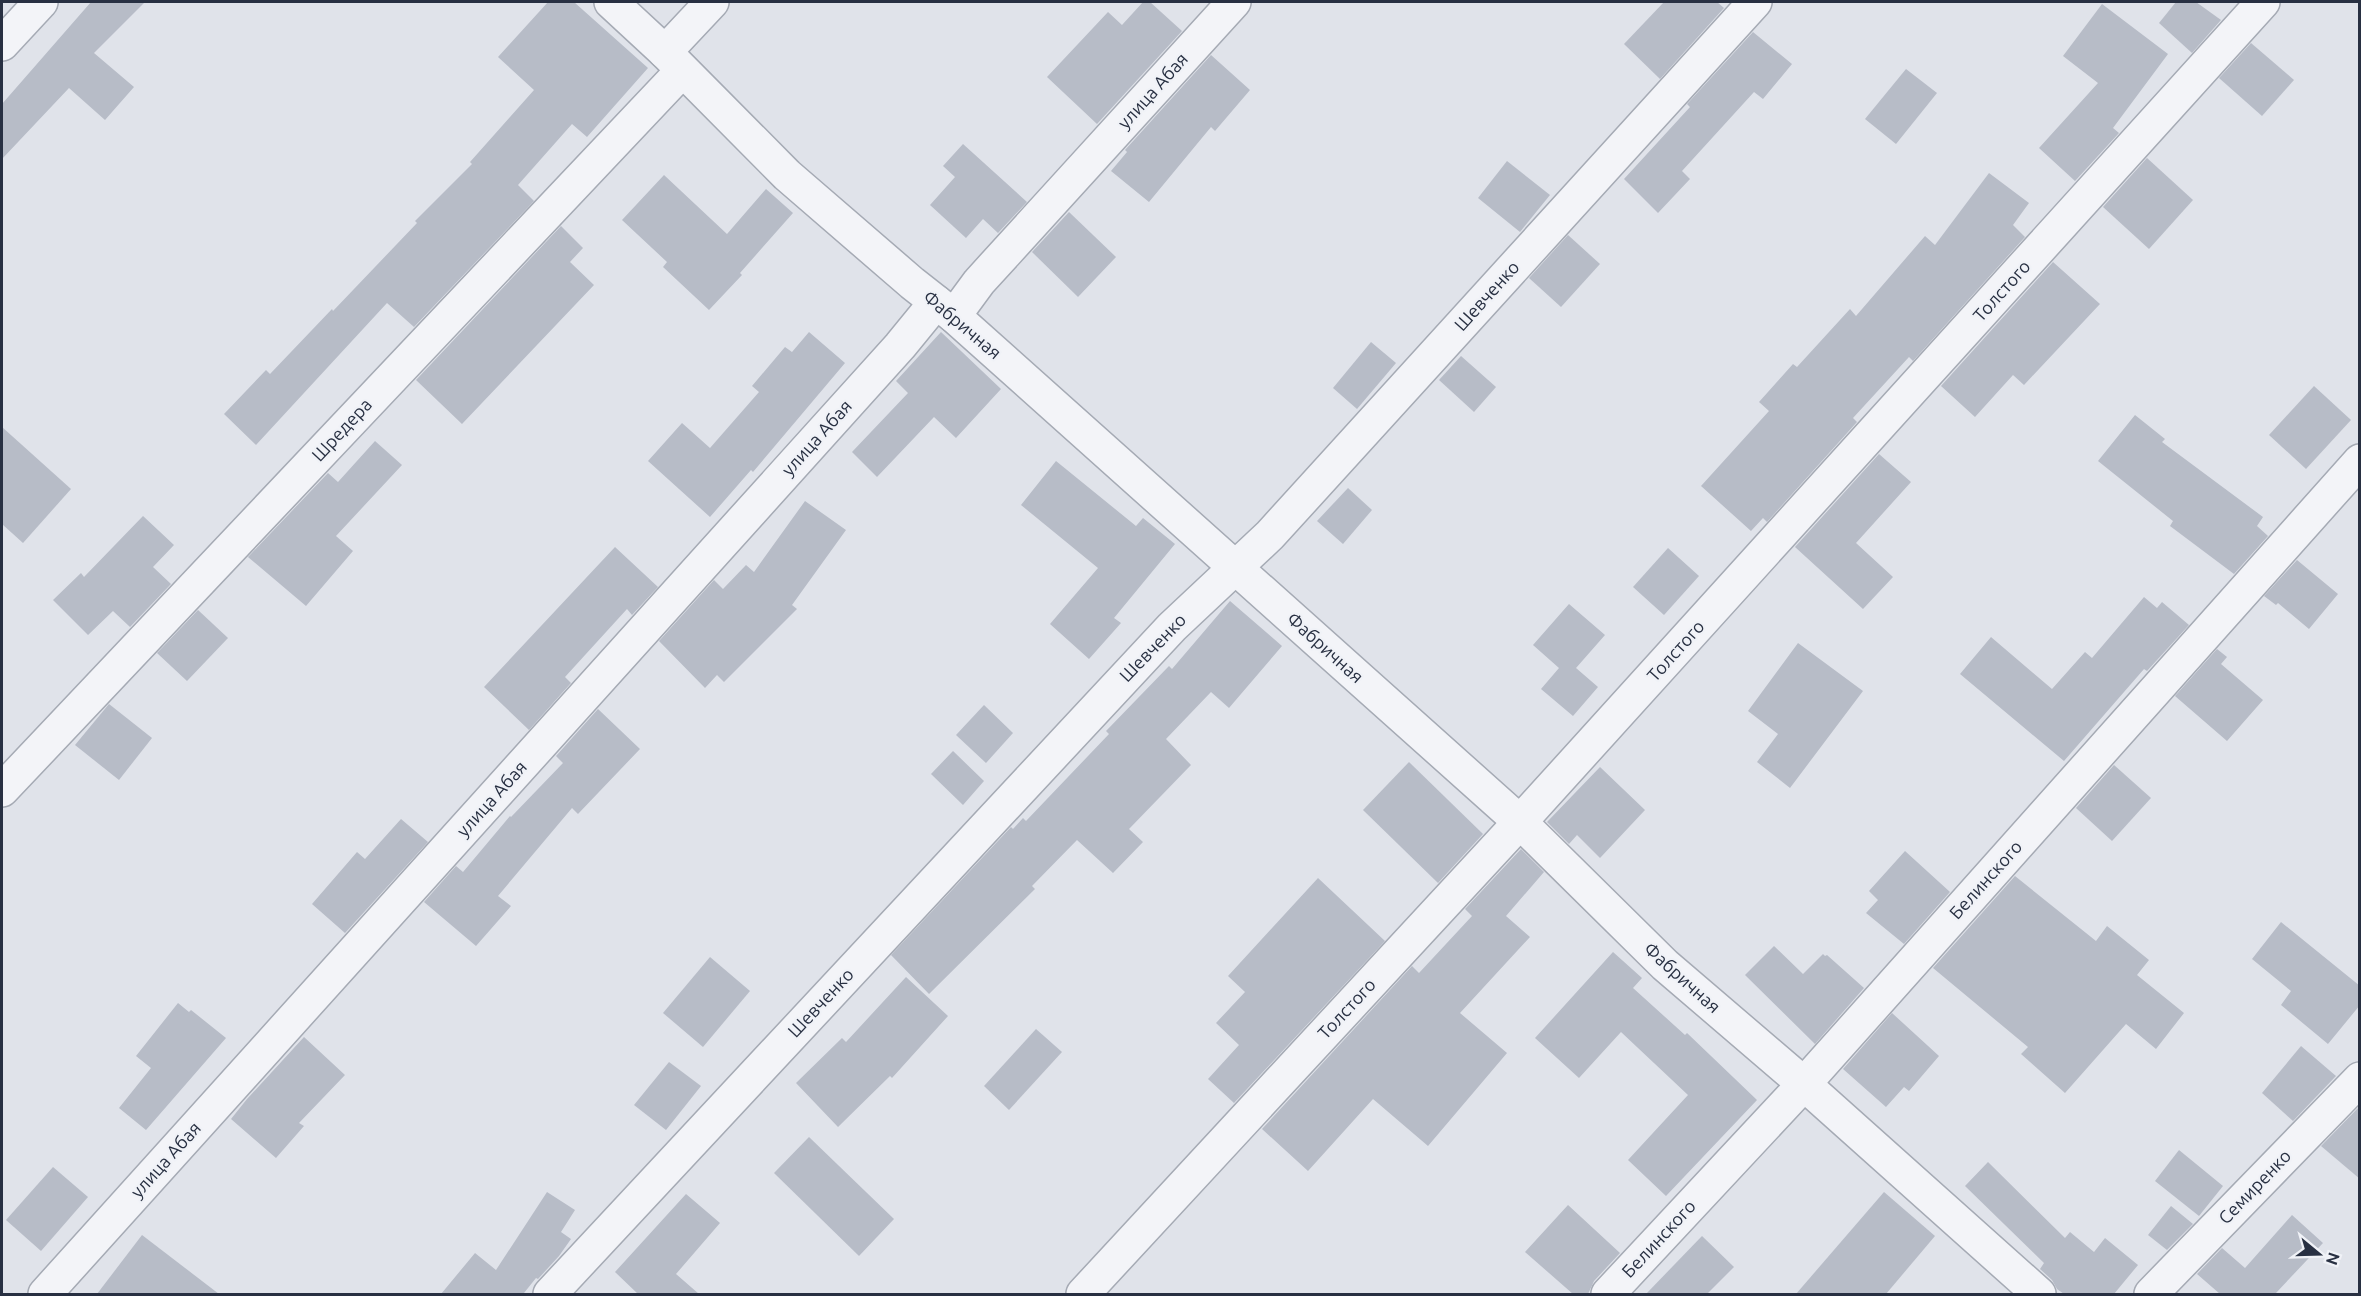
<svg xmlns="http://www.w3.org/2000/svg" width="2361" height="1296" font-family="Ubuntu,sans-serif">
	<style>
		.building { fill: #b7bcc7 }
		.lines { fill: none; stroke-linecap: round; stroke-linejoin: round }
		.minor-casing { stroke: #a5aab4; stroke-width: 36 }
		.minor { stroke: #f3f4f8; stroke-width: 33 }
		.labels { text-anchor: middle; stroke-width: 4.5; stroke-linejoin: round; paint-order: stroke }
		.street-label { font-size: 18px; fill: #283042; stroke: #f0f2f7 }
	</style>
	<rect width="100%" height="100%" fill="#e0e3ea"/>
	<g class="building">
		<path d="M 91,2 L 145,2 L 94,53 L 134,87 L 105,120 L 69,88 L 2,159 L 2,104 Z"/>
		<path d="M 548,2 L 574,2 L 648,68 L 587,137 L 572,124 L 518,185 L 534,201 L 414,327 L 387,303 L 256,445 L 224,414 L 266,370 L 270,374 L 332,309 L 333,311 L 417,223 L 415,221 L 472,164 L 470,162 L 534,90 L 498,57 Z"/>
		<path d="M 1143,2 L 1150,2 L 1182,31 L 1097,124 L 1047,77 L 1108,12 L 1122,25 Z"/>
		<path d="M 1664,2 L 1717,2 L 1724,8 L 1660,79 L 1624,44 Z"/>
		<path d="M 2176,2 L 2196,2 L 2221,20 L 2192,53 L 2159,23 Z"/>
		<path d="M 2102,4 L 2168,54 L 2113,128 L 2119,133 L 2075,181 L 2039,148 L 2098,83 L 2063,56 Z"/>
		<path d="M 1753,32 L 1792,64 L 1763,99 L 1754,92 L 1682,171 L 1690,179 L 1658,213 L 1624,179 L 1690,107 L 1687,104 Z"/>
		<path d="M 2251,43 L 2294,80 L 2262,116 L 2219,78 Z"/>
		<path d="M 1211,55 L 1250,90 L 1215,131 L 1211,127 L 1149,202 L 1111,171 L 1127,152 L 1125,150 Z"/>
		<path d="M 1906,69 L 1937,93 L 1896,144 L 1865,119 Z"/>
		<path d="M 963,144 L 1027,202 L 998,233 L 983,219 L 966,238 L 930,205 L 955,177 L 943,166 Z"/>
		<path d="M 2147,158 L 2193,200 L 2149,249 L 2103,207 Z"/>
		<path d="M 1507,161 L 1550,195 L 1520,232 L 1478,198 Z"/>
		<path d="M 1989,173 L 2029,203 L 2013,225 L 2025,237 L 1913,361 L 1909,357 L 1853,418 L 1857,422 L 1767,522 L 1763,518 L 1751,531 L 1701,486 L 1769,411 L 1759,402 L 1793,364 L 1797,367 L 1850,309 L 1856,316 L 1925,236 L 1935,245 Z"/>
		<path d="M 664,175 L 727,234 L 766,189 L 793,213 L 740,273 L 742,275 L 709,310 L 663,267 L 667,262 L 622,220 Z"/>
		<path d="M 1069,212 L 1116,257 L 1078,297 L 1032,252 Z"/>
		<path d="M 561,226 L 583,248 L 570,262 L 594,285 L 462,424 L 416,380 Z"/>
		<path d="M 1568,235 L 1600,264 L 1561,307 L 1529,278 Z"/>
		<path d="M 2053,262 L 2100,304 L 2024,385 L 2013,375 L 1975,417 L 1941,386 Z"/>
		<path d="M 809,332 L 845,363 L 753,472 L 751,470 L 710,517 L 648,461 L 682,423 L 710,448 L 759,392 L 752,386 L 785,347 L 792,352 Z"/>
		<path d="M 941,332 L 1001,389 L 956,438 L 934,417 L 877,477 L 852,452 L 908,393 L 896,381 Z"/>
		<path d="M 1371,342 L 1396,363 L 1357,409 L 1333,388 Z"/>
		<path d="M 1461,356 L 1496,387 L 1474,412 L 1439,380 Z"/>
		<path d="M 2314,386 L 2351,420 L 2306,469 L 2269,435 Z"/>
		<path d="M 2135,415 L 2165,439 L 2162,442 L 2263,517 L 2257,526 L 2268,536 L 2234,574 L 2170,526 L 2173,521 L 2098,461 Z"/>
		<path d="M 2,427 L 71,489 L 23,543 L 2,524 Z"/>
		<path d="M 375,441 L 402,465 L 336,536 L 353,551 L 306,606 L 248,557 L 328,473 L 338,482 Z"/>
		<path d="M 1879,454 L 1911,482 L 1856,543 L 1893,577 L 1863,609 L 1795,547 Z"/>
		<path d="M 1056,461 L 1136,526 L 1143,518 L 1175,544 L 1114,618 L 1121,623 L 1089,659 L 1050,624 L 1098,568 L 1021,505 Z"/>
		<path d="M 1348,488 L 1372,510 L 1343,544 L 1317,521 Z"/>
		<path d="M 805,501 L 846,530 L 792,605 L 797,609 L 724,682 L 717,675 L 705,688 L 659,641 L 714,580 L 723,589 L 746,565 L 754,572 Z"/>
		<path d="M 143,516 L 174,545 L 153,567 L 171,584 L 130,627 L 113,611 L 88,635 L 53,600 L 81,573 L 84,577 Z"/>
		<path d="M 615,547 L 658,587 L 632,615 L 627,609 L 565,677 L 571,683 L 529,730 L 484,687 Z"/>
		<path d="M 1668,548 L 1699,576 L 1664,615 L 1633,587 Z"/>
		<path d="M 2297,560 L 2338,594 L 2309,629 L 2278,603 L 2276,605 L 2264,596 Z"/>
		<path d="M 2144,597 L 2157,608 L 2162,602 L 2189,625 L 2147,671 L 2144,669 L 2064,761 L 1960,674 L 1991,637 L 2052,689 L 2085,652 L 2092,658 Z"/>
		<path d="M 1230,601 L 1282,646 L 1229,708 L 1211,692 L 1166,739 L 1191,765 L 1129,829 L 1143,842 L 1113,873 L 1077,840 L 1032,886 L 1035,889 L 929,994 L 891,955 L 1011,827 L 1013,829 L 1023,818 L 1026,821 L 1109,734 L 1106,731 L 1169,666 L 1172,669 Z"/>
		<path d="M 1569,604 L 1605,635 L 1576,668 L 1598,687 L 1573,716 L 1541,689 L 1559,668 L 1533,645 Z"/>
		<path d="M 198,610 L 228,638 L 187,681 L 157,653 Z"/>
		<path d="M 1798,643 L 1863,691 L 1790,788 L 1757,762 L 1778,734 L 1748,711 Z"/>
		<path d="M 2217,649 L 2227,657 L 2221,664 L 2263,700 L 2227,741 L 2175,696 Z"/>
		<path d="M 109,704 L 152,738 L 119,780 L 75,745 Z"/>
		<path d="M 984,705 L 1013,733 L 986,763 L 956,735 Z"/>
		<path d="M 598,709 L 640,749 L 578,814 L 572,808 L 498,896 L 511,906 L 476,946 L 424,902 L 456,866 L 463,872 L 510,816 L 511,817 L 563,763 L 556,756 Z"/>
		<path d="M 953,751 L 984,781 L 963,805 L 931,774 Z"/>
		<path d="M 1409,762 L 1483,834 L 1438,883 L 1363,810 Z"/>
		<path d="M 2114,765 L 2151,798 L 2112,841 L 2076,808 Z"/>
		<path d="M 1600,767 L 1645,810 L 1600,858 L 1577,835 L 1569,844 L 1547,822 Z"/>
		<path d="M 401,819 L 428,842 L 345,933 L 312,904 L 357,852 L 365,859 Z"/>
		<path d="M 1521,849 L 1544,872 L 1506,916 L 1530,937 L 1460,1013 L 1507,1053 L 1428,1146 L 1373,1099 L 1308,1171 L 1262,1129 L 1412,966 L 1419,973 L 1472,916 L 1465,909 Z"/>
		<path d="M 1905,851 L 1950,892 L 1904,944 L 1866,913 L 1878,900 L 1869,891 Z"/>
		<path d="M 2015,876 L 2096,941 L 2107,926 L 2149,960 L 2137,975 L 2184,1013 L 2156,1049 L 2126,1024 L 2065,1093 L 2021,1054 L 2028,1047 L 1933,968 Z"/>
		<path d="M 1318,878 L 1385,941 L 1234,1103 L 1208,1079 L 1239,1045 L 1216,1023 L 1245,992 L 1228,976 Z"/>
		<path d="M 2281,922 L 2360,986 L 2360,1005 L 2328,1044 L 2281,1005 L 2291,991 L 2252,959 Z"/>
		<path d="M 1774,946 L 1803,974 L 1823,954 L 1825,956 L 1827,955 L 1864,988 L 1815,1044 L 1745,975 Z"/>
		<path d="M 1613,952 L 1642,978 L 1633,988 L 1685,1035 L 1687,1033 L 1757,1100 L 1666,1196 L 1628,1160 L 1688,1095 L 1621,1032 L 1579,1078 L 1535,1038 Z"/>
		<path d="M 710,957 L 750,991 L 703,1047 L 663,1013 Z"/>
		<path d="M 906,977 L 948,1016 L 892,1078 L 890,1076 L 838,1127 L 796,1083 L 842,1038 L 846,1042 Z"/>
		<path d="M 178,1003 L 189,1012 L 191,1010 L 226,1038 L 146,1130 L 119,1108 L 151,1068 L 136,1056 Z"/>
		<path d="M 1892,1013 L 1939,1056 L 1909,1091 L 1904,1087 L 1886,1107 L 1843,1069 Z"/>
		<path d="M 1036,1029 L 1062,1052 L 1009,1110 L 984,1086 Z"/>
		<path d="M 304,1037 L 345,1075 L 299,1123 L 304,1126 L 276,1158 L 231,1119 L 247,1099 Z"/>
		<path d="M 2301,1046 L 2336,1076 L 2293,1121 L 2262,1093 Z"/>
		<path d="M 669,1062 L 701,1086 L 666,1130 L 634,1105 Z"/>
		<path d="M 2360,1106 L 2360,1179 L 2321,1146 Z"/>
		<path d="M 809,1137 L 894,1219 L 859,1256 L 774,1173 Z"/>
		<path d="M 2179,1150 L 2223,1186 L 2199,1216 L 2155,1181 Z"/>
		<path d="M 1988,1162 L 2065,1238 L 2070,1232 L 2094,1252 L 2105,1238 L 2138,1265 L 2114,1294 L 2064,1294 L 2057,1289 L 2052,1280 L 2040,1269 L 2044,1263 L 1965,1186 Z"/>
		<path d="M 53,1167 L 88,1197 L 41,1251 L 6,1220 Z"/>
		<path d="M 547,1192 L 575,1210 L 561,1232 L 571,1239 L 559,1256 L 538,1279 L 536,1278 L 524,1293 L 525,1294 L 441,1294 L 475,1253 L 496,1270 Z"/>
		<path d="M 1884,1192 L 1935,1236 L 1886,1294 L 1796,1294 Z"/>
		<path d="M 686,1194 L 720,1223 L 676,1274 L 699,1294 L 638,1294 L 615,1272 Z"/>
		<path d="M 1568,1205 L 1620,1253 L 1594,1281 L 1588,1294 L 1573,1294 L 1525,1252 Z"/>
		<path d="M 2171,1206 L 2193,1224 L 2167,1250 L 2148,1235 Z"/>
		<path d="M 2292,1215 L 2323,1243 L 2276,1293 L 2277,1294 L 2220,1294 L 2197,1274 L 2222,1248 L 2245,1268 Z"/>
		<path d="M 142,1235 L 219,1294 L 97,1294 Z"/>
		<path d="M 1702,1236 L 1734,1267 L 1707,1294 L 1646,1294 Z"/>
	</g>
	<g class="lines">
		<g class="minor-casing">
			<g id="minor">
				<path d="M 611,2 L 665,52 L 787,175 L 912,283 L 954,316 L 1520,822 L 1665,965 L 1804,1084 L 2039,1294"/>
				<path d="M 2,44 L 41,2"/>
				<path d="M 665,52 L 712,2"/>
				<path d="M 954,316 L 979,282 L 1234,2"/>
				<path d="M 2,790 L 682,71"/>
				<path d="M 45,1294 L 900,346 L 936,302"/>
				<path d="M 550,1294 L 1172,627 L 1270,535 L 1755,2"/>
				<path d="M 1083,1294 L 1520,822 L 2263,2"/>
				<path d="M 1608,1294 L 1804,1084 L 2360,461"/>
				<path d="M 2151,1294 L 2360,1079"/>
			</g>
		</g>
		<use href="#minor" class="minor"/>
	</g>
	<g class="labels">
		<g class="street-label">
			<text transform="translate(1153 91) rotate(-48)" y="6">улица Абая</text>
			<text transform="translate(2002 291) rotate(-48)" y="6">Толстого</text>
			<text transform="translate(1487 296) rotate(-48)" y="6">Шевченко</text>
			<text transform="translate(962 325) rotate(40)" y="6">Фабричная</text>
			<text transform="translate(342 430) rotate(-47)" y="6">Шредера</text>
			<text transform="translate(817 438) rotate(-48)" y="6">улица Абая</text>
			<text transform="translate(1153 648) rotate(-46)" y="6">Шевченко</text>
			<text transform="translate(1325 648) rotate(42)" y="6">Фабричная</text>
			<text transform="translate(1676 651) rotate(-48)" y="6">Толстого</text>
			<text transform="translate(492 799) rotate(-48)" y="6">улица Абая</text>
			<text transform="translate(1986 880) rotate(-48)" y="6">Белинского</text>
			<text transform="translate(1682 978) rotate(42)" y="6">Фабричная</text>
			<text transform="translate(821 1003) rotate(-47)" y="6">Шевченко</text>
			<text transform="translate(1347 1009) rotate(-47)" y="6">Толстого</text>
			<text transform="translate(166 1160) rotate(-48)" y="6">улица Абая</text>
			<text transform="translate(2255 1187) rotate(-46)" y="6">Семиренко</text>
			<text transform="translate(1659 1239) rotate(-47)" y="6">Белинского</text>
		</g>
	</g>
	<rect width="2361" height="1296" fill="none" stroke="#283042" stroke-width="6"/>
	<g transform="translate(2319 1254) rotate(109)" stroke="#f0f2f7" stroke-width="4.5" paint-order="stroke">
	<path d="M0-4.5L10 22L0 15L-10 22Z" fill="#283042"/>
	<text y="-9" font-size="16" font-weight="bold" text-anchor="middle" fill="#283042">N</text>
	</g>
</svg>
